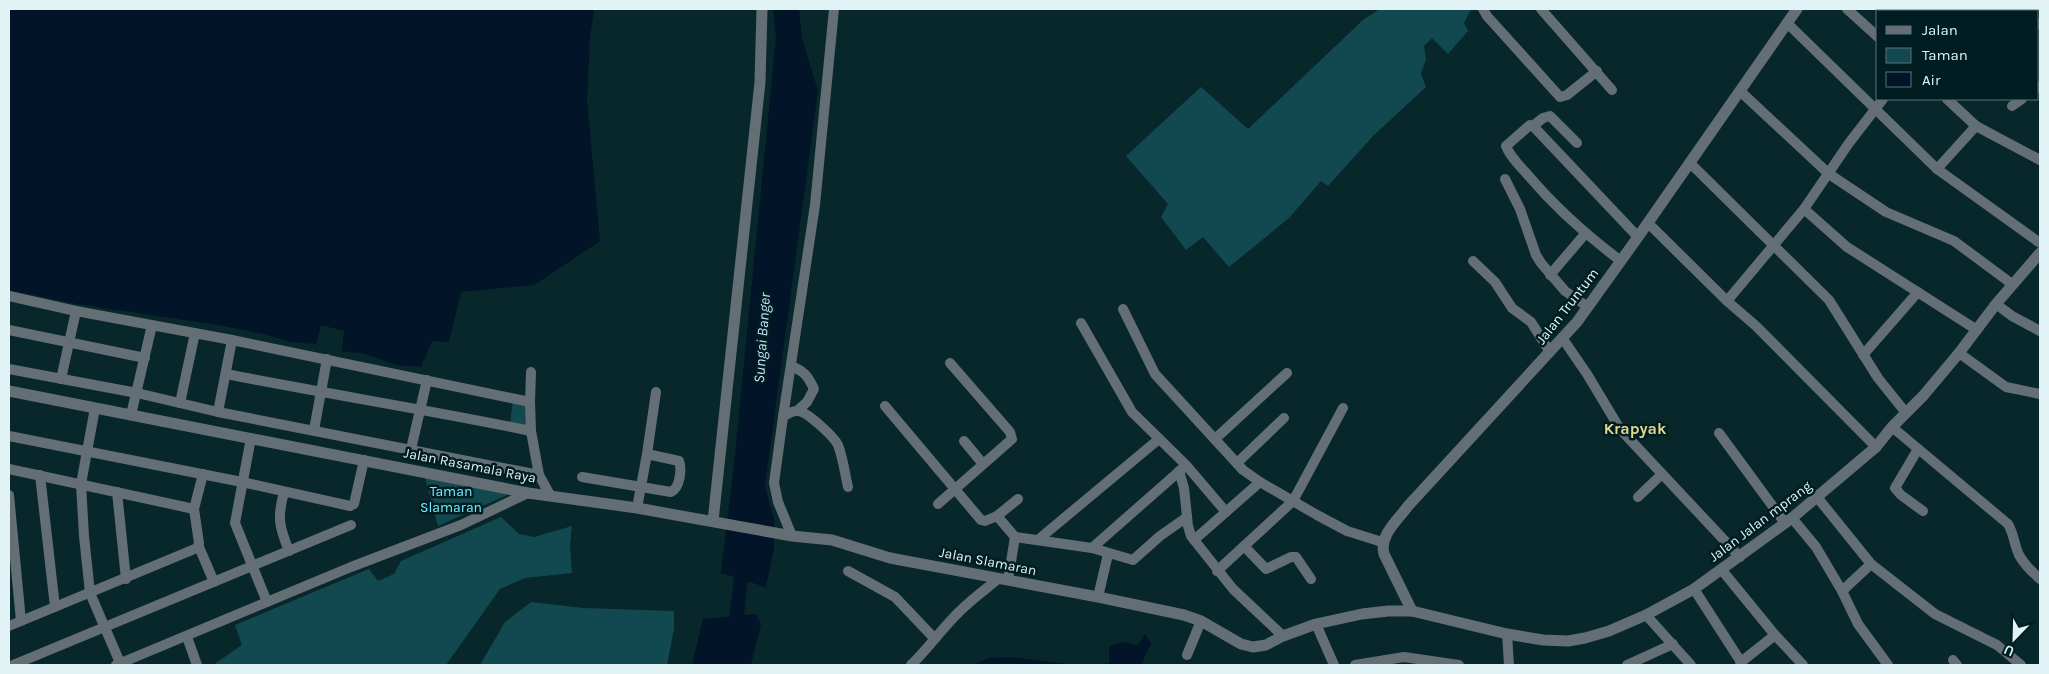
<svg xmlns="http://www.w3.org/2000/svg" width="2049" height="674" font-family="Karla,sans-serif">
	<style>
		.green { fill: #124950 }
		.water { fill: #021428 }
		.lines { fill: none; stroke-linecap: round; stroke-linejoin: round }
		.river { stroke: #021428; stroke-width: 14 }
		.minor { stroke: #646f75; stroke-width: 10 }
		.tertiary { stroke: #646f75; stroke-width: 11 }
		.labels { text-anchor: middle; stroke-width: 5; stroke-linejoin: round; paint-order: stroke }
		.street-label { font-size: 14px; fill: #e2f3f5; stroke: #001d21 }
		.park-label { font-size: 14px; fill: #76eeff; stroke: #001d21 }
		.water-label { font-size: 15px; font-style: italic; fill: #c6dff8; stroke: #001d21 }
		.quarter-label { font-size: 16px; font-weight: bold; fill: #e2da8b; stroke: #001d21 }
	</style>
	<rect width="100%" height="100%" fill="#08272b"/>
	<g class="green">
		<path d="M 1380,9 L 1471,9 L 1464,23 L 1468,31 L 1448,54 L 1432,38 L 1424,46 L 1426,59 L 1421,74 L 1426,87 L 1373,136 L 1328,186 L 1321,181 L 1289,218 L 1229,267 L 1203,237 L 1186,250 L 1161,217 L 1168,204 L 1126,156 L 1201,87 L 1248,129 L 1363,20 Z"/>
		<path d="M 513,400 L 524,402 L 529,410 L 529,428 L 510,424 Z"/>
		<path d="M 424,475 L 514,492 L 438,526 Z"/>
		<path d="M 501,517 L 519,534 L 534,537 L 572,526 L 570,545 L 572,573 L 525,578 L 500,589 L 446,665 L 213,665 L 242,645 L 235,625 L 369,569 L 378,581 L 394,574 L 401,561 Z"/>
		<path d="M 531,602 L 583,608 L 674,611 L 674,629 L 667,665 L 480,665 L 505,622 Z"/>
	</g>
	<g class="water">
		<path d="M 9,9 L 594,9 L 590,36 L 587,100 L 600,241 L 534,285 L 461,292 L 449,342 L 432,341 L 421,367 L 396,365 L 365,354 L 342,351 L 344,331 L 321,325 L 316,344 L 291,342 L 264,334 L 218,325 L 77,304 L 9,290 Z"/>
		<path d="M 773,9 L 799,9 L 802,38 L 818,91 L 765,486 L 774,520 L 774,548 L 766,587 L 721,573 L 735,455 L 776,37 Z"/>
		<path d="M 756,614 L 761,624 L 751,665 L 692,665 L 703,619 Z"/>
		<path d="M 1145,634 L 1151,643 L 1141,665 L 1096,665 L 1109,663 L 1109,647 L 1122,642 L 1138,645 Z"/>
		<path d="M 1009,657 L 1078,665 L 974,665 L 988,658 Z"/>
	</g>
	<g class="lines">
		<path class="river" d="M 724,665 L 737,615 L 743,560"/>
		<g class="minor">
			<path d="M 1483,9 L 1487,16 L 1560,97 L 1567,95 L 1597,71"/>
			<path d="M 1541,9 L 1612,90"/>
			<path d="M 1847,9 L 1878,37"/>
			<path d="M 1928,9 L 1931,11"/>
			<path d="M 2021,9 L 2024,11"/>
			<path d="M 1948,11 L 1949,9"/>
			<path d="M 1787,23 L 1937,169 L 2040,243"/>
			<path d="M 2038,23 L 2040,25"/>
			<path d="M 2038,88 L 2040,86"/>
			<path d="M 1740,91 L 1829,174 L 1886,212 L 1954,241 L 2012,284"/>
			<path d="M 1947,99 L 1976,126 L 2040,160"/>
			<path d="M 2012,106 L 2022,99"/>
			<path d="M 1533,126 L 1543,118 L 1550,116 L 1577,143"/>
			<path d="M 1690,163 L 1829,300 L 1878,378 L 1906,413"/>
			<path d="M 1937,169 L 1976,126"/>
			<path d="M 1505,179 L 1520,209 L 1536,255 L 1541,263 L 1565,291 L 1588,307"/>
			<path d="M 1804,209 L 1847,247 L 1977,330"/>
			<path d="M 1648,223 L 1727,301 L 1756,326 L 1876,447"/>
			<path d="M 1473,261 L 1495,282 L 1512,308 L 1531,322 L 1550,352"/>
			<path d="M 1621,261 C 1586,235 1555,207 1527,174 C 1520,166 1510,157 1506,146 L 1530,125 L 1533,126 L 1638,237"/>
			<path d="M 1550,275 L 1585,234"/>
			<path d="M 9,296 L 76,311 L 232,340 L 530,402 L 531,431 L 539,475"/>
			<path d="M 1727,301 L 1804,209 L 1849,143 L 1883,99"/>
			<path d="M 1996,304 L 2012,316 L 2040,331"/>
			<path d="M 1123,309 L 1155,374 L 1243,470 L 1260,482 L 1317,515 L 1347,531 L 1382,542"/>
			<path d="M 1081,323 L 1132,412 L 1186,465 L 1226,512"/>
			<path d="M 9,330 L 145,358"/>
			<path d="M 1563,339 L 1587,374 L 1620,429 L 1740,557"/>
			<path d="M 1959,353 L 2006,387 L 2040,394"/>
			<path d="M 1863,355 L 1918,292"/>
			<path d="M 791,366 C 804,371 808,376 814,389 L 807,402 L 797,411"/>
			<path d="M 9,369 L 137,393 L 218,412 L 539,475 L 550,495"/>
			<path d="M 226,374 C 327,394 430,410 531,431"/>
			<path d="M 61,379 L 76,311"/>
			<path d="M 530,402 L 531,372"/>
			<path d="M 180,403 L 195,333"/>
			<path d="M 885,406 L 981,520 L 985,521 L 997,516 L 1015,537"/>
			<path d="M 95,408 L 81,484 L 84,536 L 90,593 L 121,665"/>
			<path d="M 218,412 L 232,340"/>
			<path d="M 131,415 L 152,325"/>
			<path d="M 783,417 L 815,205 L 834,9"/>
			<path d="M 1892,427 L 2008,524 C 2014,534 2014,544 2019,555 C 2024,564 2032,572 2040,579"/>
			<path d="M 314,430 L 327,359"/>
			<path d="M 1719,433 L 1785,523"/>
			<path d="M 9,436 L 242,482 L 350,506 L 354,504 L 364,460"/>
			<path d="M 251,438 L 235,523 L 267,602"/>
			<path d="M 1215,439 L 1287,373"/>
			<path d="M 964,441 L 983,464"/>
			<path d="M 411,449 L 427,380"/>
			<path d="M 1918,449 L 1895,488 L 1901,495 L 1923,511"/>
			<path d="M 647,454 L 656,392"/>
			<path d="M 1237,463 L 1284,418"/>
			<path d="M 9,469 L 194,509"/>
			<path d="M 1179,471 L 1184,488 L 1188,526 L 1191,536 L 1233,589 L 1283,636"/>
			<path d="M 40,475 L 55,607"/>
			<path d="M 582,477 L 671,492 C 680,488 682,469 679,461 L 647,454 L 637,508"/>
			<path d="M 117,492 L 126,579"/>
			<path d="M 284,492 C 277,518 279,526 289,551"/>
			<path d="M 9,495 L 21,621"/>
			<path d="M 1638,497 L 1662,474"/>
			<path d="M 1817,497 L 1871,564 L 1935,614 L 1997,645 L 2021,665"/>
			<path d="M 938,504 L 1012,439 L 1010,432 L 950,363"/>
			<path d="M 997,516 L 1018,499"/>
			<path d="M 1792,518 L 1816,547 L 1842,591 L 1858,624 L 1888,665"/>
			<path d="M 792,536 L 778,502 L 774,483 L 783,417 C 787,414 792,411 797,411 C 806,410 834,437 838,445 C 843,458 845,474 848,487"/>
			<path d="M 1039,539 L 1159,439"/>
			<path d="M 1194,540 L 1260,482"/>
			<path d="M 1244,546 L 1266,569 L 1291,557 L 1296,557 L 1311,579"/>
			<path d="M 199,547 L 214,582"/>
			<path d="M 1092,548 L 1183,468"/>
			<path d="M 1721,569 L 1775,635 L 1803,665"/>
			<path d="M 848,571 L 895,597 L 935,639"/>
			<path d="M 1217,571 L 1293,501 L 1343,408"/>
			<path d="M 1008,580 L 1015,537 L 1092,548 L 1133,560 L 1160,536 L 1187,517"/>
			<path d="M 1694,589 L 1741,662 L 1740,665"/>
			<path d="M 1842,591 L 1871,564"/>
			<path d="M 1098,597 L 1108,554"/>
			<path d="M 1646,615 L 1691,665"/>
			<path d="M 1316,624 L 1334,665"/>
			<path d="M 9,626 L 197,548 L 199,543 L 194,509 L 203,474"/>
			<path d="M 1507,634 L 1509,665"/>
			<path d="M 187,637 L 197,665"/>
			<path d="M 1187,655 L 1201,621"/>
			<path d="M 1953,660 L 1957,665"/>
			<path d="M 1741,662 L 1775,635"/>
			<path d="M 13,665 L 351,525"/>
			<path d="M 116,665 L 351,567 L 461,525 L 528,493"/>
			<path d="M 911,665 C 929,648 942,628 960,611 C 972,599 986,589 998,579"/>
			<path d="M 1355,665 L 1404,657 L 1459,665"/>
			<path d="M 1627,665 L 1673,644"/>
		</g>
		<g class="tertiary">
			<path d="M 9,391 L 528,493 L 637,508 L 792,536 L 832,540 L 890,558 L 1098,597 L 1184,615 L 1201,621 L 1241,644 L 1253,647 L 1266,645 L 1283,636 L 1316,624 L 1362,614 L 1388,611 L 1412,611 L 1507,634 L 1543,640 L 1568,641 L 1585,638 L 1609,631 L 1646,615 L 1694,589 L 1792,518 L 1876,447 L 1892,427 L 1923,396 L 1959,353 L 1996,304 L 2040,253"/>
			<path d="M 713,521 L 760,82 L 762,9"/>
			<path d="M 1412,611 L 1384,554 C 1379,535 1398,520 1408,506 L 1577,322 L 1638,237 L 1797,9"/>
		</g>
	</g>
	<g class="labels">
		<g class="street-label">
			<text transform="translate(1567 306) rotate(-52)" y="5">Jalan Truntum</text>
			<text transform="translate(470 465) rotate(11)" y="5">Jalan Rasamala Raya</text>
			<text transform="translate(1760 521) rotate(-37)" y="5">Jalan Jalan mprang</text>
			<text transform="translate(988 561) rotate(11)" y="5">Jalan Slamaran</text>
		</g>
		<g class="park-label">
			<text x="451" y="496">Taman<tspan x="451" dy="16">Slamaran</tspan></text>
		</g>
		<g class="water-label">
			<text transform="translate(762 338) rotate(-86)" y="5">Sungai Banger</text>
		</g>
		<g class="quarter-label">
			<text x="1635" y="434">Krapyak</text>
		</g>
	</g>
	<rect width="2049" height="674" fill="none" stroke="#e2f3f5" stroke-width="20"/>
	<rect x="1876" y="10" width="162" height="90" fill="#001d21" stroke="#5a7376"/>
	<rect x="1886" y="26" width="25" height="8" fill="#646f75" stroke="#5a7376"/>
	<text x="1922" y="35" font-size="15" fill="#e2f3f5">Jalan</text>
	<rect x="1886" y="48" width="25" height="15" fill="#124950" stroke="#5a7376"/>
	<text x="1922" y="60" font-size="15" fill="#e2f3f5">Taman</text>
	<rect x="1886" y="72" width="25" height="15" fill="#021428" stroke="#5a7376"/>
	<text x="1922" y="85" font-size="15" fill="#e2f3f5">Air</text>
	<g transform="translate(2014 639) rotate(203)" stroke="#001d21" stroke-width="4" paint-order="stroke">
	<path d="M0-4L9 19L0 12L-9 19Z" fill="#e2f3f5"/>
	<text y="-8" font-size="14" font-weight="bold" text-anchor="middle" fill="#e2f3f5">U</text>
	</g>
</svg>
